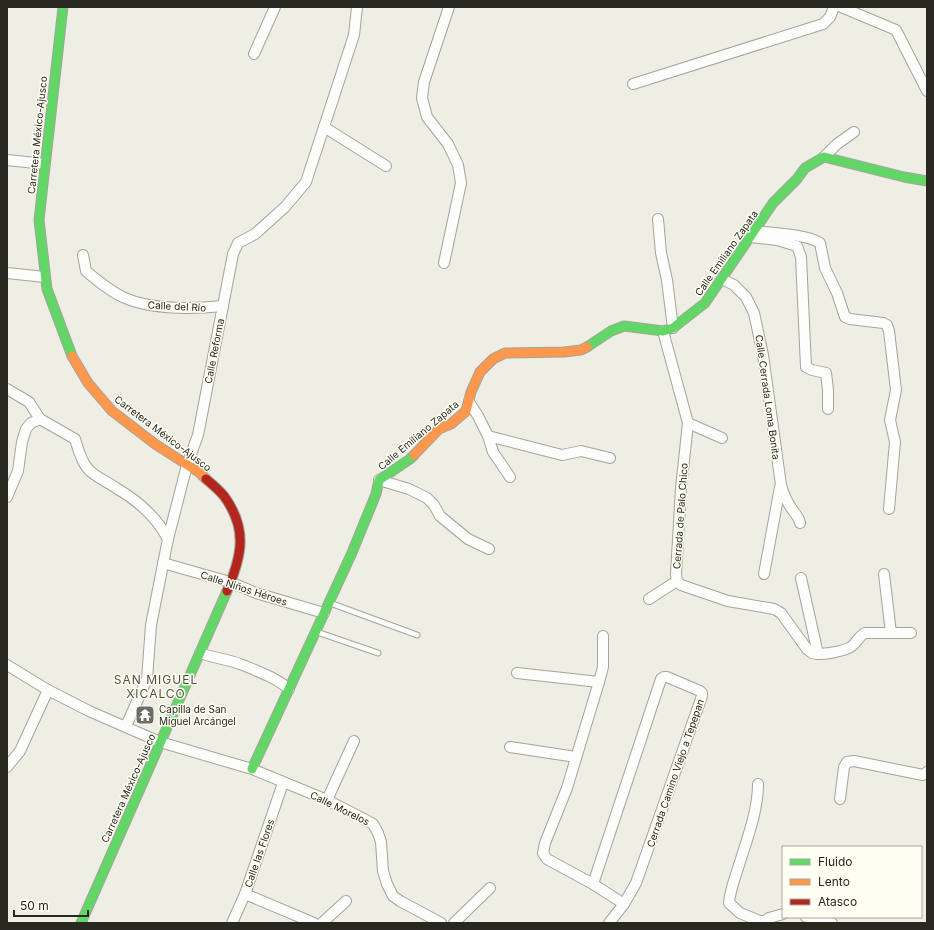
<svg xmlns="http://www.w3.org/2000/svg" width="934" height="930" font-family="Inter,sans-serif">
	<style>
		.lines { fill: none; stroke-linecap: round; stroke-linejoin: round }
		.lane-casing { stroke: #a4a49c; stroke-width: 7 }
		.street-casing { stroke: #a4a49c; stroke-width: 12 }
		.fast-casing { stroke: #a4a49c; stroke-width: 11 }
		.slow-casing { stroke: #a4a49c; stroke-width: 11 }
		.jam-casing { stroke: #a4a49c; stroke-width: 11 }
		.lane { stroke: #fcfcfb; stroke-width: 5 }
		.street { stroke: #fcfcfb; stroke-width: 10 }
		.fast { stroke: #63d668; stroke-width: 9 }
		.slow { stroke: #ff974d; stroke-width: 9 }
		.jam { stroke: #b3261e; stroke-width: 9 }
		.labels { text-anchor: middle; stroke-width: 3; stroke-linejoin: round; paint-order: stroke }
		.street-label { font-size: 10px; fill: #282821; stroke: #fffef3 }
		.poi-label { font-size: 10px; fill: #282821; stroke: #fffef3; text-anchor: start }
		.quarter-label { font-size: 12px; letter-spacing: 1px; fill: #525141; stroke: #fffef3 }
	</style>
	<rect width="100%" height="100%" fill="#eeeee4"/>
	<g class="lines">
		<g class="lane-casing">
			<g id="lane">
				<path d="M 330,603 L 417,635"/>
				<path d="M 317,632 L 378,653"/>
			</g>
		</g>
		<g class="street-casing">
			<g id="street">
				<path d="M 841,7 L 896,30 L 927,91"/>
				<path d="M 254,54 L 275,7"/>
				<path d="M 633,84 L 823,24 L 830,17 L 834,7"/>
				<path d="M 324,127 L 386,166"/>
				<path d="M 824,157 L 837,144 L 854,132"/>
				<path d="M 7,160 L 45,164"/>
				<path d="M 658,219 L 661,253 L 667,280 L 673,328"/>
				<path d="M 754,231 C 772,233 806,234 820,243 L 825,268 L 837,293 L 845,317 L 850,319 L 883,323 L 887,325 L 889,331 L 896,390 L 890,420 L 895,442 L 889,509"/>
				<path d="M 750,237 L 777,240 L 797,246 L 801,257 L 806,367 L 812,370 L 826,373 L 828,390 L 828,409"/>
				<path d="M 83,255 L 86,271 C 98,281 111,292 125,298 C 153,310 192,309 223,306"/>
				<path d="M 444,263 L 461,183 L 458,165 L 448,144 L 427,117 L 422,98 L 424,82 L 449,7"/>
				<path d="M 7,273 L 45,277"/>
				<path d="M 722,279 L 734,285 L 746,297 L 754,313 L 763,355 L 781,485 C 783,493 787,502 792,509 C 795,514 799,517 800,523"/>
				<path d="M 663,331 L 688,423 L 681,488 L 676,574 L 677,581 L 681,585 L 728,601 L 774,609 L 781,613 L 807,649 C 808,650 812,653 812,653 C 820,656 846,651 852,646 C 857,642 859,636 865,633 L 911,633"/>
				<path d="M 7,389 L 29,402 L 40,419 L 75,439 C 78,449 81,461 88,469 C 95,477 108,482 116,488 C 137,500 157,518 168,539"/>
				<path d="M 469,402 L 478,416 L 488,436 L 493,452 L 510,477"/>
				<path d="M 688,423 L 722,438"/>
				<path d="M 488,436 L 562,455 L 581,451 L 610,458"/>
				<path d="M 379,480 L 409,489 L 427,498 L 434,505 L 440,516 L 468,539 L 489,549"/>
				<path d="M 7,497 L 18,471 L 22,442 L 26,429 L 31,423 L 40,419"/>
				<path d="M 163,563 L 230,582 L 256,593 L 324,613"/>
				<path d="M 764,574 L 780,487"/>
				<path d="M 884,574 L 891,633"/>
				<path d="M 801,578 L 818,654"/>
				<path d="M 649,599 L 677,581"/>
				<path d="M 603,636 L 603,667 L 599,682 L 567,788 L 545,843 L 543,853 L 547,859 L 593,884 L 624,904"/>
				<path d="M 200,653 C 213,658 227,659 240,664 C 257,671 275,677 289,689"/>
				<path d="M 7,665 L 48,690 L 89,711 L 160,742 L 252,769 L 327,800 L 362,818 L 373,824 L 378,833 L 381,842 L 383,871 L 387,884 L 393,896 L 400,901 L 441,923"/>
				<path d="M 517,673 L 599,682"/>
				<path d="M 126,726 L 147,679 L 151,625 L 168,539 L 187,465 L 198,435 L 233,254 L 238,243 L 255,234 L 285,207 L 306,182 L 354,35 L 357,7"/>
				<path d="M 510,747 L 576,757"/>
				<path d="M 7,767 L 20,751 L 48,690"/>
				<path d="M 758,784 C 758,811 747,839 739,865 C 735,878 730,890 729,903 L 740,913 L 762,922"/>
				<path d="M 840,799 L 844,767 L 847,762 L 854,761 L 923,775 L 927,772"/>
				<path d="M 327,800 L 354,741"/>
				<path d="M 593,884 L 661,679 L 664,677 L 667,677 L 700,691 L 702,693 L 702,696 L 636,883 L 624,904 L 609,923"/>
				<path d="M 245,894 L 314,923"/>
				<path d="M 806,917 L 832,923"/>
				<path d="M 232,923 L 245,894 L 283,783"/>
				<path d="M 322,923 L 346,901"/>
				<path d="M 454,923 L 490,888"/>
				<path d="M 761,923 L 769,918 L 783,914"/>
			</g>
		</g>
		<g class="fast-casing">
			<g id="fast">
				<path d="M 63,7 L 39,220 L 47,289 L 72,356"/>
				<path d="M 587,347 L 611,331 L 624,326 L 663,331 L 673,328 L 705,303 L 773,203 L 797,179 L 805,168 L 824,157 L 904,177 L 927,181"/>
				<path d="M 252,769 L 351,555 L 376,494 L 379,480 L 410,459 L 414,455"/>
				<path d="M 81,923 L 227,591"/>
			</g>
		</g>
		<g class="slow-casing">
			<g id="slow">
				<path d="M 72,356 L 88,383 L 112,411 L 155,444 L 200,473 L 206,479"/>
				<path d="M 414,455 L 439,429 L 451,424 L 466,411 L 471,392 L 480,372 L 493,359 L 505,353 L 564,352 L 581,350 L 587,347"/>
			</g>
		</g>
		<g class="jam-casing">
			<path id="jam" d="M 206,479 C 212,484 219,490 224,496 C 248,529 242,556 227,591"/>
		</g>
		<use href="#lane" class="lane"/>
		<use href="#street" class="street"/>
		<use href="#fast" class="fast"/>
		<use href="#slow" class="slow"/>
		<use href="#jam" class="jam"/>
	</g>
	<defs>
		<g id="temple-square" transform="scale(1)"><rect x="-9" y="-9" width="18" height="18" rx="4" fill="#6d6d65" stroke="#fffef3"/><path d="M0-6L5-2H3V0L6.5 2.5H4V6H1.5V3h-3V6H-4V2.5H-6.5L-3 0V-2H-5Z" fill="#fff"/></g>
	</defs>
	<g fill-rule="evenodd">
		<use href="#temple-square" x="145" y="715"/>
	</g>
	<g class="labels">
		<g class="street-label">
			<text transform="translate(37 135) rotate(-84)" y="4">Carretera México-Ajusco</text>
			<text transform="translate(726 253) rotate(-55)" y="4">Calle Emiliano Zapata</text>
			<text transform="translate(177 306) rotate(3)" y="4">Calle del Río</text>
			<text transform="translate(214 351) rotate(-79)" y="4">Calle Reforma</text>
			<text transform="translate(768 397) rotate(82)" y="4">Calle Cerrada Loma Bonita</text>
			<text transform="translate(163 433) rotate(37)" y="4">Carretera México-Ajusco</text>
			<text transform="translate(418 435) rotate(-40)" y="4">Calle Emiliano Zapata</text>
			<text transform="translate(680 516) rotate(-86)" y="4">Cerrada de Palo Chico</text>
			<text transform="translate(244 588) rotate(18)" y="4">Calle Niños Héroes</text>
			<text transform="translate(675 773) rotate(-71)" y="4">Cerrada Camino Viejo a Tepepan</text>
			<text transform="translate(128 788) rotate(-66)" y="4">Carretera México-Ajusco</text>
			<text transform="translate(340 808) rotate(26)" y="4">Calle Morelos</text>
			<text transform="translate(259 853) rotate(-71)" y="4">Calle las Flores</text>
		</g>
		<g class="poi-label">
			<text x="159" y="713">Capilla de San<tspan x="159" dy="12">Miguel Arcángel</tspan></text>
		</g>
		<g class="quarter-label">
			<text x="156" y="684">SAN MIGUEL<tspan x="156" dy="14">XICALCO</tspan></text>
		</g>
	</g>
	<rect width="934" height="930" fill="none" stroke="#282821" stroke-width="16"/>
	<rect x="782" y="846" width="140" height="72" fill="#fffef3" stroke="#a9a89f"/>
	<rect x="790" y="859" width="20" height="6" fill="#63d668" stroke="#a9a89f"/>
	<text x="818" y="866" font-size="12" fill="#282821">Fluido</text>
	<rect x="790" y="879" width="20" height="6" fill="#ff974d" stroke="#a9a89f"/>
	<text x="818" y="886" font-size="12" fill="#282821">Lento</text>
	<rect x="790" y="899" width="20" height="6" fill="#b3261e" stroke="#a9a89f"/>
	<text x="818" y="906" font-size="12" fill="#282821">Atasco</text>
	<path d="M14 910v6h74v-6" fill="none" stroke="#282821" stroke-width="2"/>
	<text x="20" y="910" font-size="12" fill="#282821" stroke="#fffef3" stroke-width="3" paint-order="stroke">50 m</text>
</svg>
